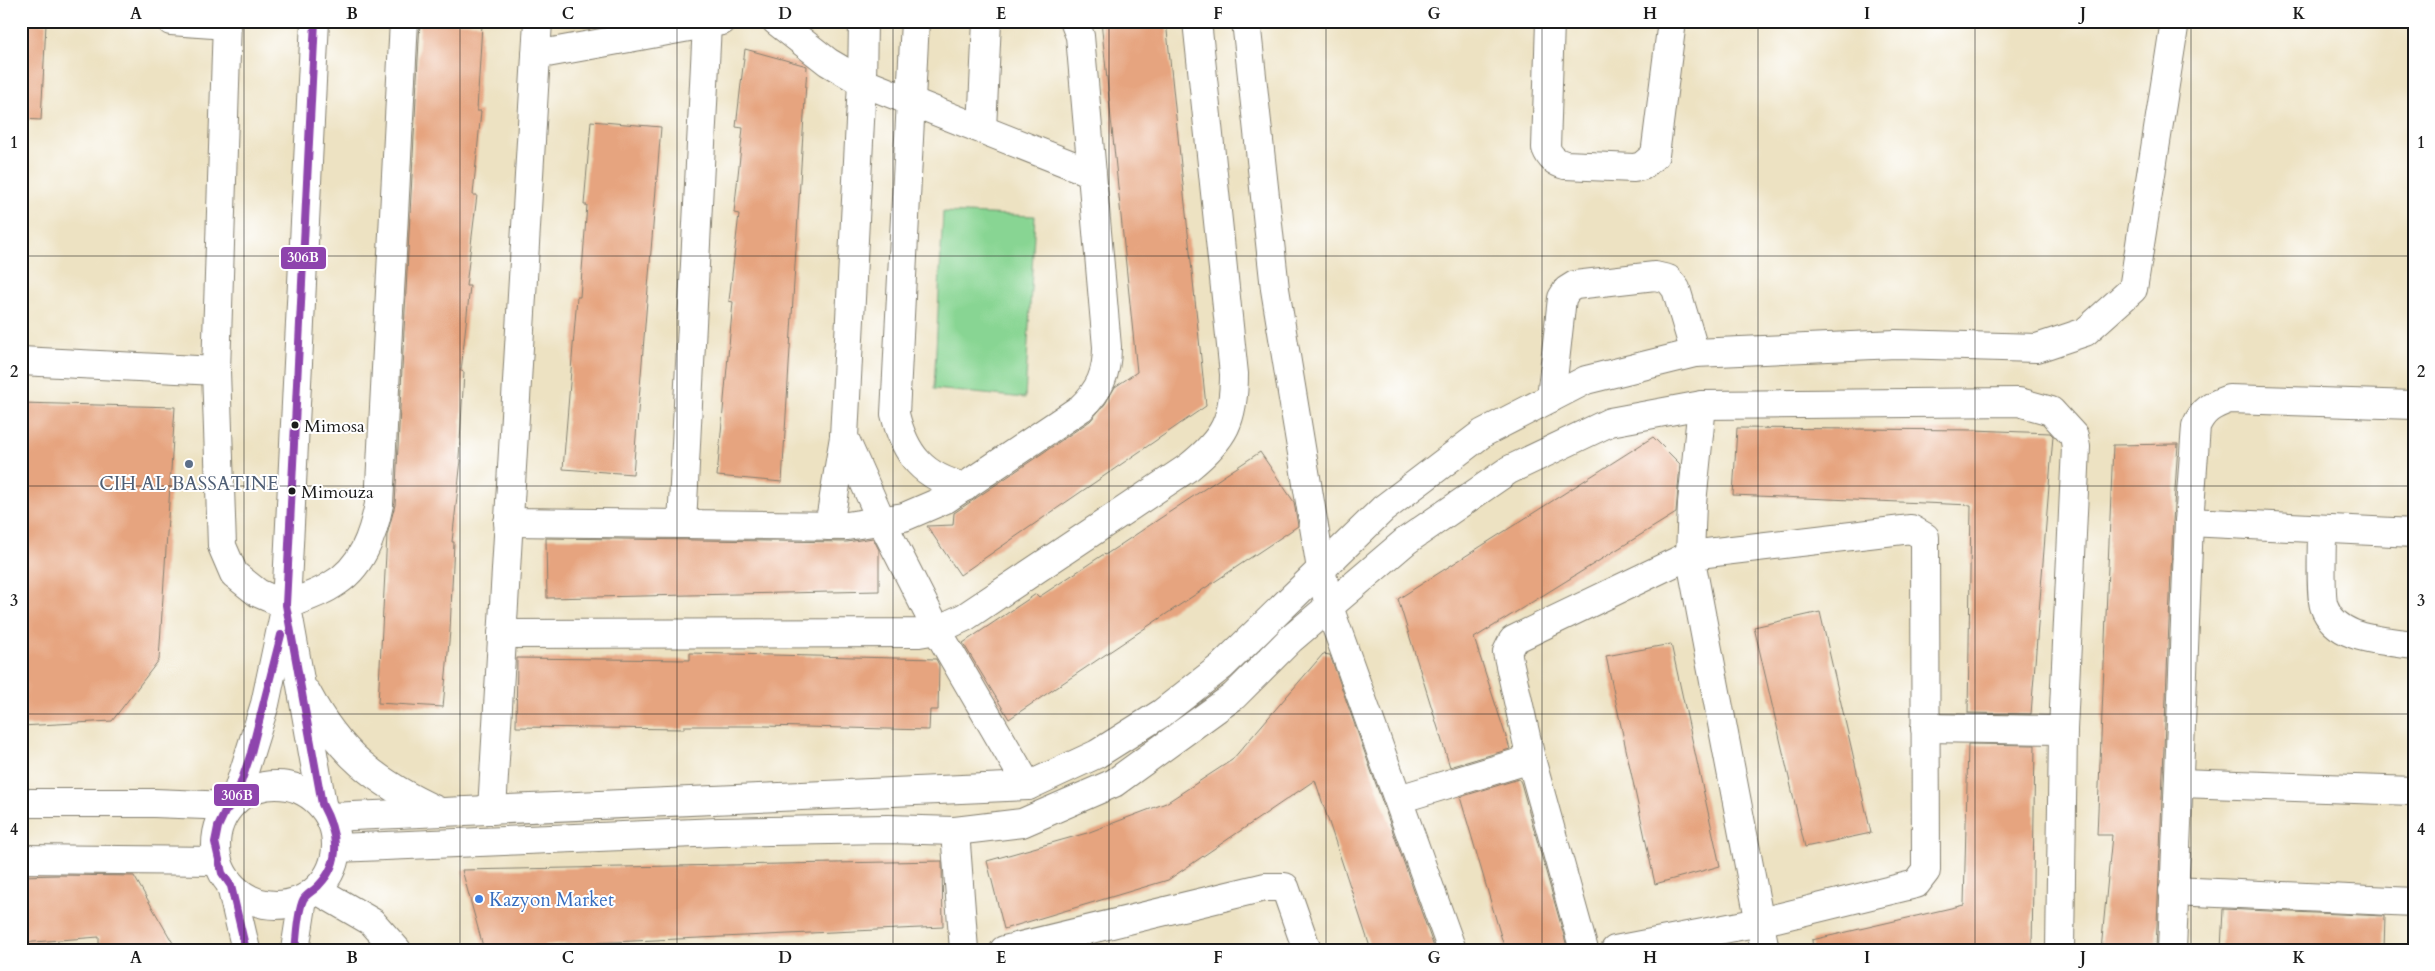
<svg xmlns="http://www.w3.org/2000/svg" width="2435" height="971" font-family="Cardo,serif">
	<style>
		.green { fill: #88d593; stroke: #527858 }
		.building { fill: #e6a47f }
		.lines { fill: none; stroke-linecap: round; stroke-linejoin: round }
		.minor-casing { stroke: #847f6f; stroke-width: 30 }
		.major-casing { stroke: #847f6f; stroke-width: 30 }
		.minor { stroke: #fff; stroke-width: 28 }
		.major { stroke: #fff; stroke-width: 28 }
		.bus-1-casing { stroke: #fff; stroke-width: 11 }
		.bus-1 { stroke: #8e44ad; stroke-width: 8 }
		.grid { fill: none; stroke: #1c1c1c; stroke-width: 1; stroke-opacity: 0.55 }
		.bus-dot { fill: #1c1c1c; stroke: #fff; stroke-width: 2 }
		.service-dot { fill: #5c6f8a; stroke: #fff; stroke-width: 2 }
		.shop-dot { fill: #3f7fe0; stroke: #fff; stroke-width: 2 }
		.labels { text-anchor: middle; stroke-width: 4; stroke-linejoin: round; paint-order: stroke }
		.bus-label { font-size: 18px; fill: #1c1c1c; stroke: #fff; text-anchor: start }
		.service-label { font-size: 19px; fill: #4e5e75; stroke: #fff }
		.shop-label { font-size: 19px; fill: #366cbe; stroke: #fff; text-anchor: start }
		.line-badge { stroke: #fff; stroke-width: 2 }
		.badge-label { font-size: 14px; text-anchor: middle; font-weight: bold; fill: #fff }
		.neatline { fill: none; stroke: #1c1c1c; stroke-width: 2 }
		.grid-label { font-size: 16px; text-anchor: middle; font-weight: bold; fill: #1c1c1c }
	</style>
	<rect width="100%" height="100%" fill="#fff"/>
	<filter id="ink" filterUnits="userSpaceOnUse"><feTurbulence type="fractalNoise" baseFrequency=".02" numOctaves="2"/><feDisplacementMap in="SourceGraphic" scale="10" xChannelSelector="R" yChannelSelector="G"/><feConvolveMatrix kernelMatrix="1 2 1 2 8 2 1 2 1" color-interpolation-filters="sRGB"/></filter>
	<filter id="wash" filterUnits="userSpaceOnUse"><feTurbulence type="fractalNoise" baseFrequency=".0096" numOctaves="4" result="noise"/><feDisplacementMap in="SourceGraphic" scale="20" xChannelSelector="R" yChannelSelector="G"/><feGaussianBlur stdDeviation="1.12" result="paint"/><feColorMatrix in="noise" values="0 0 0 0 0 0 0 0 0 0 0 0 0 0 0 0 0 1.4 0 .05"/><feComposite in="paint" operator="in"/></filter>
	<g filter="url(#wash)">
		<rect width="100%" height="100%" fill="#ede2c2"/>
		<path class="green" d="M 943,212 L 1035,216 L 1025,398 L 934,389 Z"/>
		<g id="blocks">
			<g class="building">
				<path d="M 420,21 L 482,24 L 477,111 L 481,111 L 473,195 L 477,195 L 466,286 L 470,286 L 461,371 L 464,372 L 459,459 L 461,460 L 452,542 L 454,542 L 450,631 L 443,707 L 378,703 L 387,535 L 395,505 Z"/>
				<path d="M 1101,21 L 1166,21 L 1206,406 L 960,575 L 927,526 L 953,525 L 954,513 L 1090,421 L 1105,404 L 1115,387 L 1137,372 Z"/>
				<path d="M 21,22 L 46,24 L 41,120 L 21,119 Z"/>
				<path d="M 745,49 L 807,66 L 782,482 L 717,476 L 733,302 L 729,301 L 739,214 L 734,213 L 743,128 L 736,127 Z"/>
				<path d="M 591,121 L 661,127 L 633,474 L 563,469 L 577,297 L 580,297 L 587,205 L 584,205 Z"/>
				<path d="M 21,403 L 175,407 L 159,660 L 112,721 L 21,726 Z"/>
				<path d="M 1737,428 L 1974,430 L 2050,433 L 2053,436 L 2031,714 L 1968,713 L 1971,505 L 1733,495 Z"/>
				<path d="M 1653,437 L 1680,464 L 1676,513 L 1474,638 L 1510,749 L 1450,767 L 1398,599 Z"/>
				<path d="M 2178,444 L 2173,521 L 2156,950 L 2101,950 L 2112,835 L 2097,835 L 2113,445 Z"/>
				<path d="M 1260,452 L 1294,502 L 1298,526 L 1009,719 L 963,643 L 1036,594 L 1039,597 L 1104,554 L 1105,555 Z"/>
				<path d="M 546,538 L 847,542 L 873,538 L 879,550 L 879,591 L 547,598 Z"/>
				<path d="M 1820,612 L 1871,833 L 1805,847 L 1754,627 Z"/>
				<path d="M 1671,644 L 1720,866 L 1655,884 L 1606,656 Z"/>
				<path d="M 690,653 L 936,659 L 939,665 L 938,710 L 930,710 L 929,730 L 764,726 L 684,726 L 684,729 L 516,727 L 517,658 L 690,660 Z"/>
				<path d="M 1323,654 L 1330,655 L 1435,950 L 1371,950 L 1315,780 L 1168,880 L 1004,929 L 987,861 L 1087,833 L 1166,803 L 1232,760 Z"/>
				<path d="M 1968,744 L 2035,745 L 2032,950 L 1813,950 L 1812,940 L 1964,905 Z"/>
				<path d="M 1519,779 L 1521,783 L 1568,950 L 1505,950 L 1460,797 Z"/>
				<path d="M 942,861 L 943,927 L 545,945 L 547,950 L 484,950 L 462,870 Z"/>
				<path d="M 58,875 L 134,876 L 177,950 L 99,950 L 99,937 L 21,943 L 21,876 Z"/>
				<path d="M 2223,909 L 2385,916 L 2384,950 L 2221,950 Z"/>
			</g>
		</g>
	</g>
	<g filter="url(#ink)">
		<use href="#blocks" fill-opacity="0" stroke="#847f6f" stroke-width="1"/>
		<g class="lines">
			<g class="minor-casing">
				<g id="minor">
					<path d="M 171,21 L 227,25"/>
					<path d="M 227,21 L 216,371 L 222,546 L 234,574 L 258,593 L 286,605 C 301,599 319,594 332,585 C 362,568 373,535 379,504 L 404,21"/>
					<path d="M 776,21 L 828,62 L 862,82 L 1092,173"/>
					<path d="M 863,21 L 862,82 L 844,437 L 882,522 L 937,630 L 1028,786"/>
					<path d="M 915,21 L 895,414 C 905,455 923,477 965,487"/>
					<path d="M 1246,21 L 1275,289 L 1321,569 L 1329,607 L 1452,950"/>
					<path d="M 1550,21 L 1546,148 C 1550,158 1555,162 1565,165 L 1634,168 L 1642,166 L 1655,155 L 1672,21"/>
					<path d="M 536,55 L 722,21"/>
					<path d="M 982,129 L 987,21"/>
					<path d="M 21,361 L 216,371"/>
					<path d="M 1551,398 L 1562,298 L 1567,290 L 1575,285 L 1655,276 L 1668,279 L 1676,289 L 1695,353"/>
					<path d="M 1702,405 L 1692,503 L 1690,555 L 1765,950"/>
					<path d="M 508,522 L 847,526 L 904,517 L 946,499 L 1081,408 C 1100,390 1107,373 1107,347 L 1080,36 L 1074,21"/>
					<path d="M 2189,522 L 2414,533"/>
					<path d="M 682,524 L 707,24"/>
					<path d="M 829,526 L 844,437"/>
					<path d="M 2322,529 C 2322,544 2320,595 2324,606 C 2336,641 2384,640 2414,645"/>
					<path d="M 502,634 L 919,633 L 937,630 L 965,617 L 1189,467 C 1225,438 1234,420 1234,374 L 1197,21"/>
					<path d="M 1925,728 L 2063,730"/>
					<path d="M 2180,783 L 2414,791"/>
					<path d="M 1399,799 L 1531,759"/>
					<path d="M 21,803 L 154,803 L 230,806"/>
					<path d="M 492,810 L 538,21"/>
					<path d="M 330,817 L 1028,786 L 1097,754 L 1162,713 L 1222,666 L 1383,509 L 1483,433 L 1586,380 L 1695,353 L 1896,344 L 2037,348 L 2085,332 L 2133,289 L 2175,21"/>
					<path d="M 955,831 L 964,950"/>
					<path d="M 337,848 L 719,832 L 888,829 L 955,831 L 1022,823 L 1114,783 L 1234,696 L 1291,639 L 1406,541 L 1509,470 L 1610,422 L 1702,405 L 2019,402 L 2051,411 L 2074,436 L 2076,447 L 2063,730 L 2060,950"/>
					<path d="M 21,859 L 218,861"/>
					<path d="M 317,890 L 372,922 L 397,950"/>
					<path d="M 2173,891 L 2414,902"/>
					<path d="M 1004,950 L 1265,887 L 1285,887 L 1307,950"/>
					<path d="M 1584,950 L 1531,759 L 1507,652 L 1513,640 L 1690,555 L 1911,529 L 1925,537 L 1926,871 L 1916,884 L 1760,922 L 1615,950"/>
					<path d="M 2172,950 L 2189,522 L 2196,426 C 2203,410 2212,405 2229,399 L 2414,405"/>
				</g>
			</g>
			<g class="major-casing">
				<g id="major">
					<path d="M 289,618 L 322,804"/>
					<path d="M 307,693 C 339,753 376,783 438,811"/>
					<circle cx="276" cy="845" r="60"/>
					<path d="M 235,800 L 265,704 L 286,605 L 315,21"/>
					<path d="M 231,886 L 246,950"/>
					<path d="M 295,950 L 303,899"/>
				</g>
			</g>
			<use href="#minor" class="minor"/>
			<use href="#major" class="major"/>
			<g class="bus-1-casing">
				<g id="bus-1">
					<path d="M 246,950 L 231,886 L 222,873 L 215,842 L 218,827 L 225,812 L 235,800 L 251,753 L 281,635"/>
					<path d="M 295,950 C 297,935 297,914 303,900 C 305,895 315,890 319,885 C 343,860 337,832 322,804 L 286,605 L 315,21"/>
				</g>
			</g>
			<use href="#bus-1" class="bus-1"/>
		</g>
	</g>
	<path class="grid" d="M 244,21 L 244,950M 460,21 L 460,950M 677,21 L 677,950M 893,21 L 893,950M 1109,21 L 1109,950M 1326,21 L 1326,950M 1542,21 L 1542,950M 1758,21 L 1758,950M 1975,21 L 1975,950M 2191,21 L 2191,950M 21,256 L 2414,256M 21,486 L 2414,486M 21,714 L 2414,714"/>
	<g class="bus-dot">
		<circle cx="295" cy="425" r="4.5"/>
		<circle cx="292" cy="491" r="4.5"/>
	</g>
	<circle class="service-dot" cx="189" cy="464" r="5"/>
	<circle class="shop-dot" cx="479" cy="899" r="5"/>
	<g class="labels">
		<g class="bus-label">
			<text x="304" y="432">Mimosa</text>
			<text x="301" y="498">Mimouza</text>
		</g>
		<g class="service-label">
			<text x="189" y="490">CIH AL BASSATINE</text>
		</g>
		<g class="shop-label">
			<text x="489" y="906">Kazyon Market</text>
		</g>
	</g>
	<g class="line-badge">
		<rect x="280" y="246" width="47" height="24" rx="5" fill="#8e44ad"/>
		<rect x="213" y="783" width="47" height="24" rx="5" fill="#8e44ad"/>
	</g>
	<g class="badge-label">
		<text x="303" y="262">306B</text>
		<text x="237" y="800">306B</text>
	</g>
	<rect width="2435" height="971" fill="none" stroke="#fff" stroke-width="55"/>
	<rect x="28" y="28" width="2380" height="916" class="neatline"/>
	<g class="grid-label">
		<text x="136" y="19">A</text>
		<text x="352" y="19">B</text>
		<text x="568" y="19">C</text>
		<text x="785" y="19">D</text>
		<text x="1001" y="19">E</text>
		<text x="1218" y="19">F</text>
		<text x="1434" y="19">G</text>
		<text x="1650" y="19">H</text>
		<text x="1867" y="19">I</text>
		<text x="2083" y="19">J</text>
		<text x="2299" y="19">K</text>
		<text x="14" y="148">1</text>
		<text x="2421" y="148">1</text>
		<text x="14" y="377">2</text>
		<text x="2421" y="377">2</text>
		<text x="14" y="606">3</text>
		<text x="2421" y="606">3</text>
		<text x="14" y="835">4</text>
		<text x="2421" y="835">4</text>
		<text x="136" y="963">A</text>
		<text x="352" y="963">B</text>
		<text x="568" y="963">C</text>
		<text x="785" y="963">D</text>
		<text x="1001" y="963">E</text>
		<text x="1218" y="963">F</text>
		<text x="1434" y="963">G</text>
		<text x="1650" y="963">H</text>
		<text x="1867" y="963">I</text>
		<text x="2083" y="963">J</text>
		<text x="2299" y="963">K</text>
	</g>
</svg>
